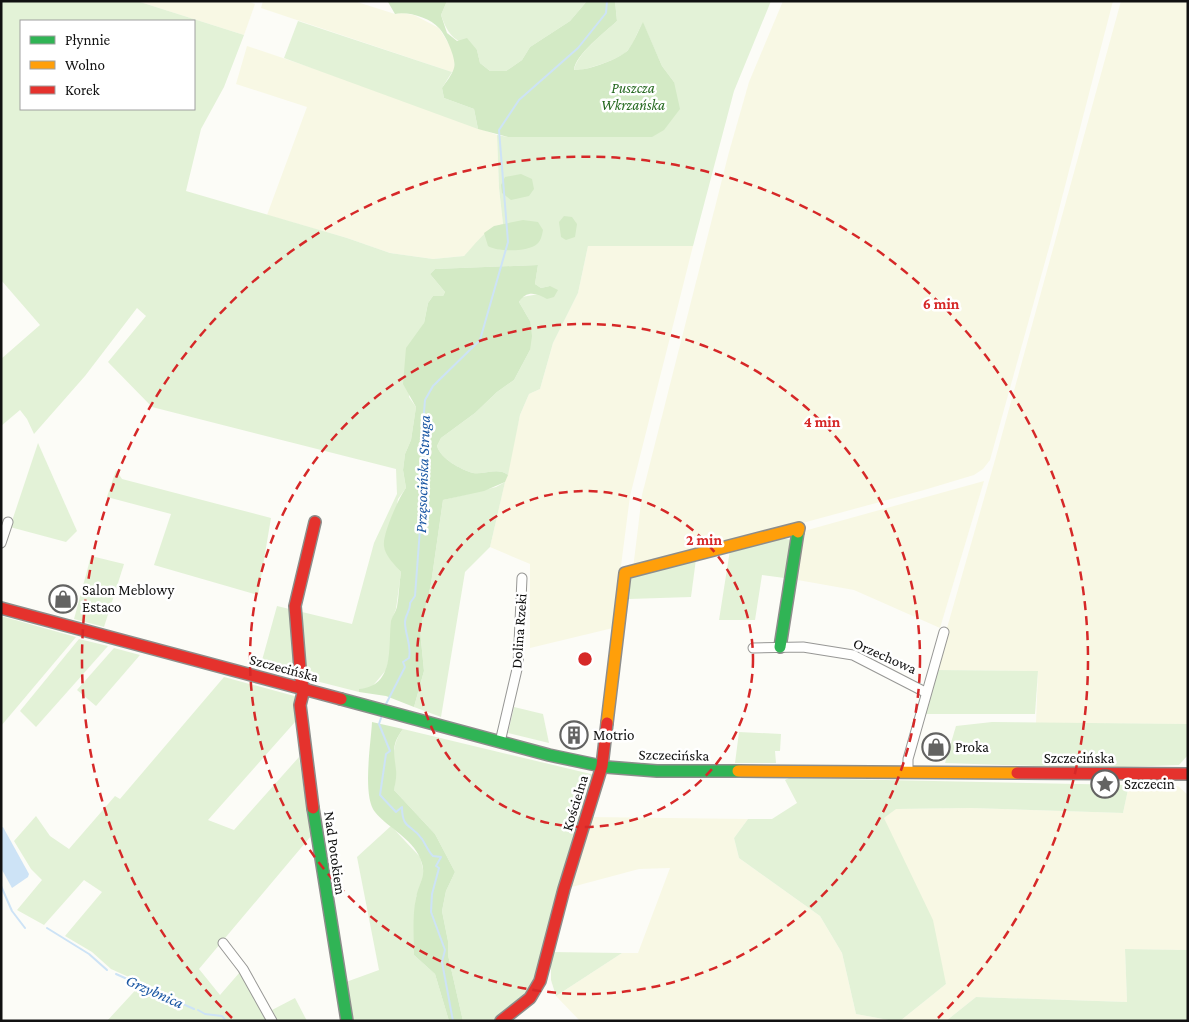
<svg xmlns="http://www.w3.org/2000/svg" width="1189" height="1022" font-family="'Crimson Pro',serif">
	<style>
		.farmland { fill: #f8f8e4 }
		.green { fill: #e3f2d7; fill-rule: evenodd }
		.forest { fill: #d3eac5 }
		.water { fill: #cde3f6 }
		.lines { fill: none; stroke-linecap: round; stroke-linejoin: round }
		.stream { stroke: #cde3f6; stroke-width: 2 }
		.street-casing { stroke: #979795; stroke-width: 11 }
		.fast-casing { stroke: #8d8d8b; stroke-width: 14 }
		.slow-casing { stroke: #8d8d8b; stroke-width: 14 }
		.jam-casing { stroke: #8d8d8b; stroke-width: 14 }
		.street { stroke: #fffffe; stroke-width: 9 }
		.fast { stroke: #30b455; stroke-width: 11 }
		.slow { stroke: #ff9f0a; stroke-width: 11 }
		.jam { stroke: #e5322d; stroke-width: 11 }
		.ring { fill: none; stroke: #d62828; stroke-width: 2.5; stroke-dasharray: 9 6 }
		.labels { text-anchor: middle; stroke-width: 5; stroke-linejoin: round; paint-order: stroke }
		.park-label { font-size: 15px; font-style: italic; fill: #266920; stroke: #fff }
		.poi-label { font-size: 15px; fill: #111; stroke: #fff; text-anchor: start }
		.street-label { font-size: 15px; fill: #111; stroke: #fff }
		.water-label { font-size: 16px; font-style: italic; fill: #1956a3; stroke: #fff }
		.centre { fill: #d62828; stroke: #fff; stroke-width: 2.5 }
		.ring-label { font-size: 15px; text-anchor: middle; font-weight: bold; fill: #d62828; stroke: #fff; stroke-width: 5; stroke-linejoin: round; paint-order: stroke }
	</style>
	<rect width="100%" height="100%" fill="#fcfcf7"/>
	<g class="farmland">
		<path d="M 137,1 L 247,1 L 255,4 L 244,35 Z"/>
		<path d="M 263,1 L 354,1 L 395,14 L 402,13 L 414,15 L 439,28 L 453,51 L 455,67 L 452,72 L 261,8 Z"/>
		<path d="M 783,1 L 1113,1 L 1050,244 L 990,460 L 983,469 L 974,475 L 924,490 L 633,569 L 642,495 L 729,152 L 749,82 Z"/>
		<path d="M 1121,1 L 1188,1 L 1188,724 L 1036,723 L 1038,671 L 935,670 L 995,460 Z"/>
		<path d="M 247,46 L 348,80 L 497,135 L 499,188 L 503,224 L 484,236 L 464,256 L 433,259 L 390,253 L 347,238 L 267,215 L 307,107 L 236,84 Z"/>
		<path d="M 588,246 L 693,246 L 630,496 L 613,628 L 530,648 L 530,564 L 490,547 L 520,415 L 529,394 L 540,389 L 553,343 L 578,293 Z"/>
		<path d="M 984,481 L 940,628 L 854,590 L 792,579 L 804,531 Z"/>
		<path d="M 1129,785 L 1178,786 L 1188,795 L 1188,950 L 1125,949 L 1127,1002 L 976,997 L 946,1021 L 900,1021 L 946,984 L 884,818 L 895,809 L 971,808 L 1123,813 Z"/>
		<path d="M 589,817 L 748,819 L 734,838 L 739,858 L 820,916 L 842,953 L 856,1014 L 894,1021 L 580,1021 L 556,996 L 622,953 L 638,953 L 670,868 L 639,869 L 568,888 Z"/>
	</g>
	<g class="green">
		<path d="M 1,1 L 137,1 L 244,35 L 224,87 L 201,129 L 186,191 L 347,238 L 390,253 L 433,259 L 464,256 C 477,243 485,228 503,224 L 499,188 L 497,135 L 508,137 L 674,82 L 662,66 L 643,23 C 637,31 634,44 627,51 C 618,60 586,70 574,71 C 575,55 605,32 617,21 L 615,1 L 771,1 L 734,91 L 693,246 L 588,246 L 578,293 L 553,343 L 540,389 L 529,394 L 520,415 L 508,475 C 498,467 484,475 473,473 C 460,469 441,459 437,446 L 441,438 L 475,413 L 497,392 L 514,380 L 530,350 L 530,321 L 519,302 L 522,297 L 539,294 L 550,286 L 541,288 L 535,284 L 538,265 L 435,269 L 430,274 L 445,292 L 443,296 L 433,296 L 428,303 L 409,397 L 416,407 L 411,440 L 405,454 L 403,470 L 406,488 L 398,499 L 388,556 L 401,572 L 396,609 L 392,619 L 390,655 L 386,670 L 371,688 L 359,689 L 359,692 L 261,667 L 261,664 L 277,606 L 352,624 L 374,543 L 397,494 L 396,469 L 152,407 L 108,362 L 146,316 L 137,308 L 85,376 L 34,434 L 27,419 L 20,410 L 1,426 L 1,359 L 40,325 L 1,280 ZM 21,21 L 194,21 L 194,109 L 21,109 Z"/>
		<path d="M 447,1 L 587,1 L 570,21 L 530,47 L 522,60 L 506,71 L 490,71 L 480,63 L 477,50 C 455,40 449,38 441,15 Z"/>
		<path d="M 298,21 L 452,72 L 442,88 L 444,98 L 474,109 L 478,129 L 284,58 Z"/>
		<path d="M 38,443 L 77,531 L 66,542 L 10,527 Z"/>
		<path d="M 116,470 L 122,479 L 271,518 L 258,595 L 154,565 L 171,514 L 107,497 Z"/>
		<path d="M 505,482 L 490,547 L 465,572 L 441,717 L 414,707 L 424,671 L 420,630 L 431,584 L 443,500 L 496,487 Z"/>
		<path d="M 780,538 L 799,541 L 792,579 L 762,575 L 755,620 L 719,620 L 730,550 Z"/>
		<path d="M 91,556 L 124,564 L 104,627 L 74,619 Z"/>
		<path d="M 696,559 L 691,597 L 629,599 L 631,574 Z"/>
		<path d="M 1,616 L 76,637 L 1,726 Z"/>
		<path d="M 79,639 L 108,646 L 36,727 L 20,711 Z"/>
		<path d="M 114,648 L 140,655 L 96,706 L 77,690 Z"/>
		<path d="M 935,670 L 1038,671 L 1035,714 L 922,714 Z"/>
		<path d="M 224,677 L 298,697 L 295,722 L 208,820 L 234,830 L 299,757 L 311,836 L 199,969 L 220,995 L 240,972 L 266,1021 L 107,1021 L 142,983 L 111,969 L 92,952 L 65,936 L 102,892 L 84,880 L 44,925 L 17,910 L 42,880 L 31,869 L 14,841 L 36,816 L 50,836 L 69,849 L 115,796 L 120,799 Z"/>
		<path d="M 514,707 L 543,714 L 549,743 L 508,733 Z"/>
		<path d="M 992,722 L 1188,724 L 1188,755 L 1179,765 L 1095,768 L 945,763 L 956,726 Z"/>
		<path d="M 403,729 L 595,775 L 536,976 L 527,993 L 493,1021 L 463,1021 L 448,955 L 448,941 L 442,911 L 446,891 L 455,872 L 435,834 L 394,790 C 396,768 388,748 403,729 Z"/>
		<path d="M 739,732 L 781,734 L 780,751 L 775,751 L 776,763 L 735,763 Z"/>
		<path d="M 789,778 L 1129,785 L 1123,813 L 971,808 L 896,809 L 884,818 L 933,920 L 946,984 L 900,1021 L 894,1021 L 856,1014 L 842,953 L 820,916 L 739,858 L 734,838 L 748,819 L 772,819 L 797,803 L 785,780 Z"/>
		<path d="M 391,826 L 420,857 L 425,877 L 416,897 L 414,955 L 435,974 L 449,1021 L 354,1021 L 346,982 L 379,970 L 357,857 Z"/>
		<path d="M 1125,949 L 1188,950 L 1188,1021 L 946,1021 L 976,997 L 1127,1002 Z"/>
		<path d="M 551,952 L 622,953 L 556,996 L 551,980 Z"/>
		<path d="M 295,998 L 307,1021 L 278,1021 L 272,1010 Z"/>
	</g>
	<g class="forest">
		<path d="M 447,1 L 441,15 L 447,33 L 457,41 L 467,38 L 477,50 L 480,63 L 490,71 L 506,71 L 522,60 L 530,47 L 570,21 L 587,1 L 615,1 L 617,21 C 605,32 575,55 574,70 C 586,71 620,59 628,50 C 634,42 638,31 643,22 L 662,66 L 674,82 L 680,109 L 664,130 L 652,137 L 508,137 L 478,129 L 474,109 L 444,98 L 442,88 C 446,82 452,75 454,68 C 457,59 445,34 439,28 C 430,18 408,11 395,14 L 388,2 Z"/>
		<path d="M 521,174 L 532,179 L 534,189 L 529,196 L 511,200 L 502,193 L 501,185 L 505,177 Z"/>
		<path d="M 564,216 L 572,217 L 577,224 L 575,237 L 566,240 L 561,237 L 559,222 Z"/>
		<path d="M 523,220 L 538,222 L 543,230 C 542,235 541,241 537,244 C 529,252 497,252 488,246 L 484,233 L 494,226 Z"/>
		<path d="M 538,265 L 535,284 L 541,288 L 550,286 L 558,290 L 554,297 L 547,299 C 537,293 526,290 519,302 L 530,321 L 532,336 L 530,350 L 514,380 L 497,392 L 475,413 L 441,438 L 437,446 C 441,459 460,469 473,473 C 484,475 498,467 508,475 L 505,482 L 484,491 L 443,500 L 431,584 L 420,630 L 424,671 L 414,707 L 386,696 L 359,692 L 359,689 C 395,686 388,648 391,621 C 392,616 396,612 397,607 C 399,596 399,584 401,572 C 395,565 385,556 384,546 C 382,535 399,497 406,488 L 403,470 L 405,454 L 411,440 L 416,407 L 403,384 L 406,348 L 424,323 L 428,303 L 433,296 L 443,296 L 445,292 L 430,274 L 435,269 Z"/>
		<path d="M 372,722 L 403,729 C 391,745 394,752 396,770 C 397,776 395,784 394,790 L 435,834 L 455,872 L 446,891 L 442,911 L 448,941 L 448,955 L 463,1021 L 449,1021 L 435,974 L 414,955 C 414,937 412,916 416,898 C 419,881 428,877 420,858 C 412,838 388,828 375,812 C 362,796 371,743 372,722 Z"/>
	</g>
	<path class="water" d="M 3,827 L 29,874 L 28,877 L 12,888 L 1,868 L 1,828 Z"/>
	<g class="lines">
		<g class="stream">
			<path d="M 386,704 L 405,667 L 403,662 L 409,658 C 412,645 405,635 405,622 C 405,615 411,610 410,603 L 415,596 L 425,462 L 422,437 L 425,400 L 433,386 L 480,340 L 508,242 L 499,130 L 519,100 L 578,48 L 606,13 L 607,1"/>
			<path d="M 381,718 L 379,724 L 390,751 L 386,754 L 380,795 L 396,812 L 402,807 C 402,830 412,824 422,839 C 426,845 428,851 433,856 L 441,857 L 436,866 L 439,868 L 432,894 L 431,912 L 445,950 L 442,962 L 453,1021"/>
			<path d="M 1,886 L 12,911 L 25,928"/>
			<path d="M 47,928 L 89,954 L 107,970"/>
			<path d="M 116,974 L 194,1009"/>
			<path d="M 198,1010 L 205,1014 L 222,1016 L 226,1021"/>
		</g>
		<g class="street-casing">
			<g id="street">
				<path d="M 1,543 L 8,522"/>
				<path d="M 753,648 L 803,647 L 853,655 L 925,692"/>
				<path d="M 500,742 L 518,665 L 522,578"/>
				<path d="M 908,772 L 908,759 L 944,632"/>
				<path d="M 223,943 L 243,969 L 272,1021"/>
			</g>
		</g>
		<g class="fast-casing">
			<g id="fast">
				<path d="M 780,647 L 798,532"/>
				<path d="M 341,699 L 549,755 L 606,767 L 657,771 L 738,771"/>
				<path d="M 313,808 L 347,1021"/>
			</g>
		</g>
		<g class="slow-casing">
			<g id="slow">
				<path d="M 607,723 L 625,573 L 799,528 L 798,532"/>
				<path d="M 738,771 L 1017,773"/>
			</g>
		</g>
		<g class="jam-casing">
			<g id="jam">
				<path d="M 1,608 L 341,699"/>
				<path d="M 1017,773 L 1188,774"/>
				<path d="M 313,808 L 300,705 L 304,689 L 301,680 L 295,606 L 315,522"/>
				<path d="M 501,1021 L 530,998 L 540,981 L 564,889 L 602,766 L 607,723"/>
			</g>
		</g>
		<use href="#street" class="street"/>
		<use href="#fast" class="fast"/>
		<use href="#slow" class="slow"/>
		<use href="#jam" class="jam"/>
	</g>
	<g class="ring">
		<circle cx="585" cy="659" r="168"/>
		<circle cx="585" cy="659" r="335"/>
		<path d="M232 1018A503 503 0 1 1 938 1018"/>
	</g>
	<defs>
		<g id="shop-ring" transform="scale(1.4375)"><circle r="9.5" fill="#fff" stroke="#636362" stroke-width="1.5"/><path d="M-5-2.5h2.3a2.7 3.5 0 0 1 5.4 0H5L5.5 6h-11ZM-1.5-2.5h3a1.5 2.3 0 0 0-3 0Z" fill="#636362"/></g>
		<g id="building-ring" transform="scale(1.4375)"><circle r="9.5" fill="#fff" stroke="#636362" stroke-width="1.5"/><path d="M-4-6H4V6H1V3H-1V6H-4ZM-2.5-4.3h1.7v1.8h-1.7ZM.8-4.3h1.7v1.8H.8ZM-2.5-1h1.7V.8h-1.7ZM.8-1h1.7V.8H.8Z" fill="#636362"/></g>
		<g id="sight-ring" transform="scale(1.4375)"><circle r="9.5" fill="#fff" stroke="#636362" stroke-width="1.5"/><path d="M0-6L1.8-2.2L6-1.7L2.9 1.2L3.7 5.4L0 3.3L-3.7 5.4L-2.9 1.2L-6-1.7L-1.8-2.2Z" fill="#636362"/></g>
	</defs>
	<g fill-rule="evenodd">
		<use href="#shop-ring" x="63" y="599"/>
		<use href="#building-ring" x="574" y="735"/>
		<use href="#shop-ring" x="936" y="747"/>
		<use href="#sight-ring" x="1105" y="784"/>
	</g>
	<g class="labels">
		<g class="park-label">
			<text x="633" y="93">Puszcza<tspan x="633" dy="17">Wkrzańska</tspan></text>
		</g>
		<g class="poi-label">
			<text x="82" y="595">Salon Meblowy<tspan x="82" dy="17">Estaco</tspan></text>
			<text x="593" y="740">Motrio</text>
			<text x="955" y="752">Proka</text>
			<text x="1124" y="789">Szczecin</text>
		</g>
		<g class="street-label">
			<text transform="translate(519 631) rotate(-86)" y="5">Dolina Rzeki</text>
			<text transform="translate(885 656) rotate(24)" y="5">Orzechowa</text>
			<text transform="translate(284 668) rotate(15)" y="5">Szczecińska</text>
			<text transform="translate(674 755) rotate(1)" y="5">Szczecińska</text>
			<text x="1079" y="763">Szczecińska</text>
			<text transform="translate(575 803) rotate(-73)" y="5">Kościelna</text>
			<text transform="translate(335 853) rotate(82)" y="5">Nad Potokiem</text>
		</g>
		<g class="water-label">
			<text transform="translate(422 474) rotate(-88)" y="6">Przęsocińska Struga</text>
			<text transform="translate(155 991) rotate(24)" y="6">Grzybnica</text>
		</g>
	</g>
	<circle cx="585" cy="659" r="8" class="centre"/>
	<g class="ring-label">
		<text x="941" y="309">6 min</text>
		<text x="822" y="427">4 min</text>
		<text x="704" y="545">2 min</text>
	</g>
	<rect width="1189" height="1022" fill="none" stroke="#111111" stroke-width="5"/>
	<rect x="20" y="20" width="175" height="90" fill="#ffffff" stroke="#a0a0a0"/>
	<rect x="30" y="36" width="25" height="8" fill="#30b455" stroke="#a0a0a0"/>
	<text x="65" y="45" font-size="15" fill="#111111">Płynnie</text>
	<rect x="30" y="61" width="25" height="8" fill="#ff9f0a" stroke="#a0a0a0"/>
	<text x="65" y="70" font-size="15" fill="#111111">Wolno</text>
	<rect x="30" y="86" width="25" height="8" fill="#e5322d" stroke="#a0a0a0"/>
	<text x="65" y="95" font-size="15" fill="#111111">Korek</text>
</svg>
